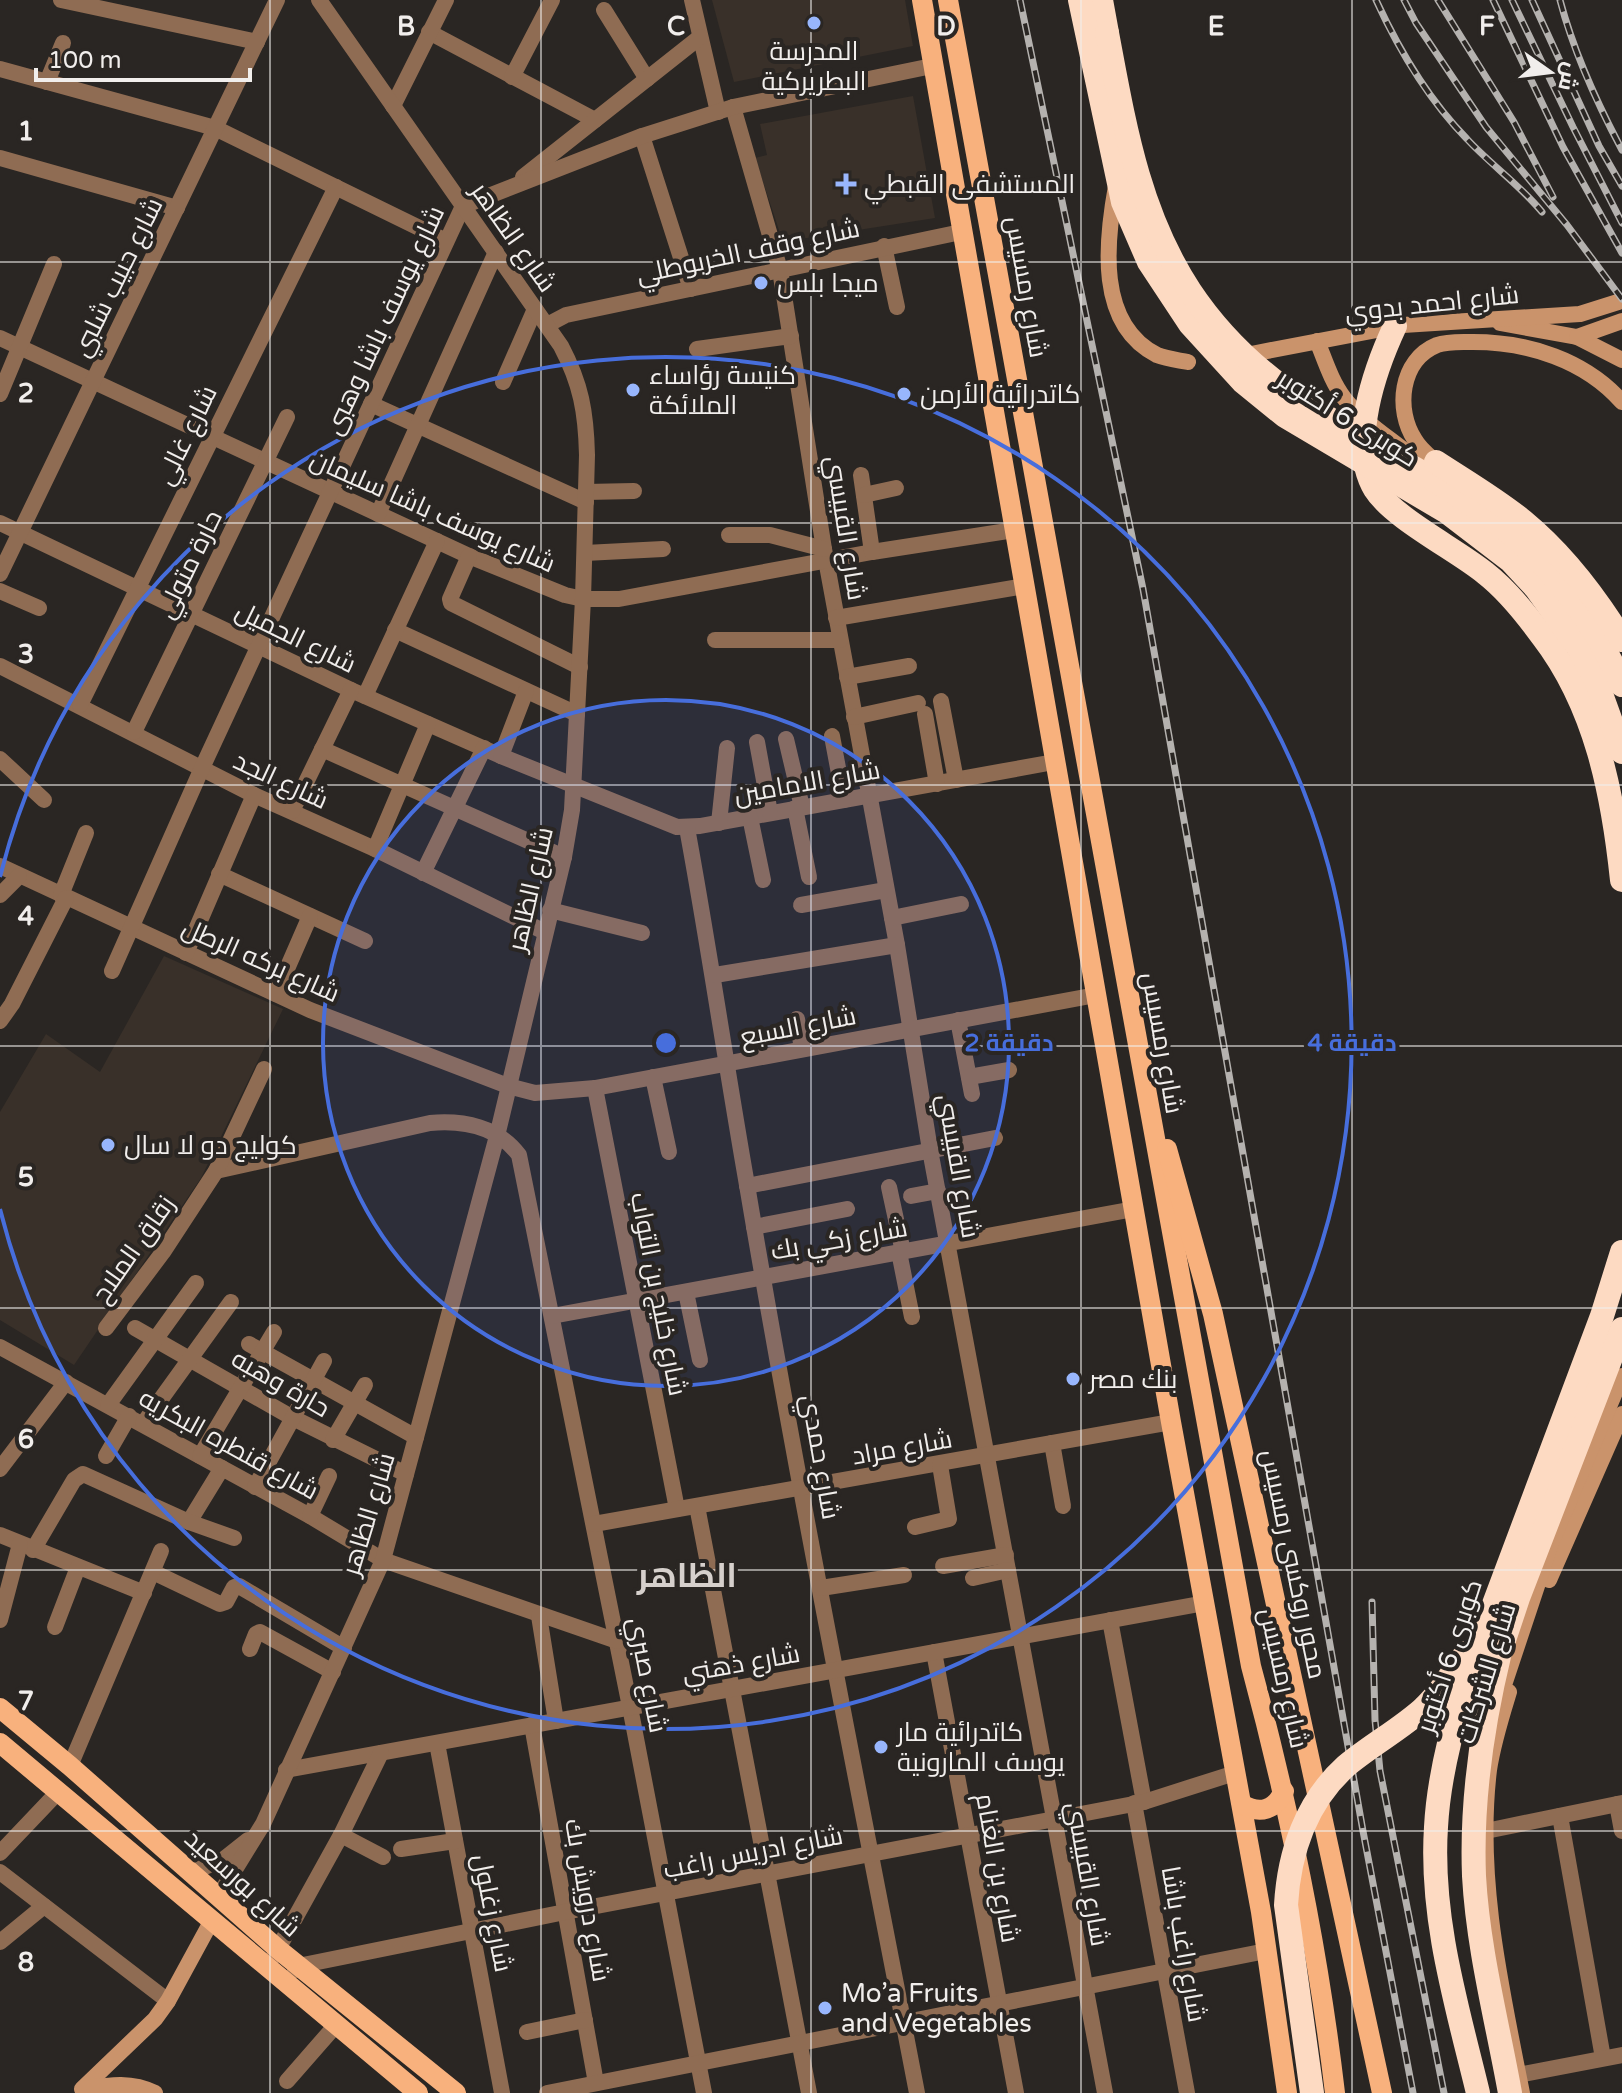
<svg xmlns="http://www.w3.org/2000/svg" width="1622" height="2093" font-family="'Varela Round',Cairo,sans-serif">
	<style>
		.built { fill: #393029 }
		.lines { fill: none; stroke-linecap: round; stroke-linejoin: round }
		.minor { stroke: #8f6c53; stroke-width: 16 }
		.tertiary { stroke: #8f6c53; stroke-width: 16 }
		.secondary { stroke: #ca936b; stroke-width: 16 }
		.primary { stroke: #f8b17d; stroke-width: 20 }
		.motorway { stroke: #fddac2; stroke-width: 24 }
		.rail-casing { stroke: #b5b2af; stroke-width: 7 }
		.rail { stroke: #2a2623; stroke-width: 4; stroke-dasharray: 12; stroke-linecap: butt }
		.motorway-bridge { stroke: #fddac2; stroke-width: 24 }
		.grid { fill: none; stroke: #f1eeec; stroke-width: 2; stroke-opacity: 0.55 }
		.ring { fill: none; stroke: #476edc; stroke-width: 4 }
		.poi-dot { fill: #98b6fd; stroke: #2a2623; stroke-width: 3 }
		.labels { text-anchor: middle; stroke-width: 8; stroke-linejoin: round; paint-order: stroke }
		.poi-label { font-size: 26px; fill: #f1eeec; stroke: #2a2623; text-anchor: start }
		.street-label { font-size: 26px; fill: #f1eeec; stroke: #2a2623 }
		.district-label { font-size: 34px; font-weight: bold; fill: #d6d0cc; stroke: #2a2623 }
		.grid-label { font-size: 26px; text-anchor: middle; font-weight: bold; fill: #f1eeec; stroke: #2a2623; stroke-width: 8; stroke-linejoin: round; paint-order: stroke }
		.centre { fill: #476edc; stroke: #2a2623; stroke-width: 4 }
		.ring-label { font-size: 24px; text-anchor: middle; font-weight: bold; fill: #476edc; stroke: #2a2623; stroke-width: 8; stroke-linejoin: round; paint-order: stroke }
	</style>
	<rect width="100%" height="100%" fill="#2a2623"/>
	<g class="built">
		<path d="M 712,0 L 905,0 L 913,46 L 734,82 Z"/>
		<path d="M 913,96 L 935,218 L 794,240 L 780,233 L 755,158 L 767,155 L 760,124 Z"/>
		<path d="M 164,956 L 283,1009 L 201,1178 L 74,1365 L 0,1320 L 0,1112 L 46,1034 L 100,1072 Z"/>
	</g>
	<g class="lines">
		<g class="minor">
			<path d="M 61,0 L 257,42"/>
			<path d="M 692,0 L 718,112"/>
			<path d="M 604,10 L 647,79"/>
			<path d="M 429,32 L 595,120"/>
			<path d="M 0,69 L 215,128 L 446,241"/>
			<path d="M 512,77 L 552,0"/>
			<path d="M 47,82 L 63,43"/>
			<path d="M 393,106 L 446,0"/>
			<path d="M 733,107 L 780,270 L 824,549 L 897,945 L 930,1150 L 1105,2093"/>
			<path d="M 642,136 L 691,289"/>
			<path d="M 0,158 L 177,208"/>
			<path d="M 523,177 L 700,37"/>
			<path d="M 884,246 L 897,307"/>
			<path d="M 547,325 L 566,315 L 961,232"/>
			<path d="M 0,338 L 469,556 L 565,595 L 583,599 L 619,599 L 872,552 L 1014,530"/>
			<path d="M 697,349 L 791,336"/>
			<path d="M 503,382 L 535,309"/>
			<path d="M 0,394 L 54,264"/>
			<path d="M 371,404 L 586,502"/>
			<path d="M 861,475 L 872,552"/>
			<path d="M 586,492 L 634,491"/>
			<path d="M 864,495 L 896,488"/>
			<path d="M 378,514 L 496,252"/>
			<path d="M 0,523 L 351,690 L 501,756 L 677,827 L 700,826 L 1054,762"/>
			<path d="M 729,535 L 770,535 L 824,549"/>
			<path d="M 585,553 L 663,549"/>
			<path d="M 469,556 L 450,599 L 451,603 L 580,667"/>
			<path d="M 0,574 L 277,0"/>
			<path d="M 0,591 L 39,608"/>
			<path d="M 836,618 L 1024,586"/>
			<path d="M 395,630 L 577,714"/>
			<path d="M 715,640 L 840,640"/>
			<path d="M 0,666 L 254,795 L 375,849 L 545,932"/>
			<path d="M 847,677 L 909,666"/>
			<path d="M 365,696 L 437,541"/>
			<path d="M 941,701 L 956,780"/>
			<path d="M 80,705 L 336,187"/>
			<path d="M 925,714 L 937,784"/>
			<path d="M 854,717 L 918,703"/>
			<path d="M 134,732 L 287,417"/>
			<path d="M 832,736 L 844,800"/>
			<path d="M 786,739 L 802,807"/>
			<path d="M 757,742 L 770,813"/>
			<path d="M 322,749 L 564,857"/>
			<path d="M 501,756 L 526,691"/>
			<path d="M 0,759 L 44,800"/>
			<path d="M 795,808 L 809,877"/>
			<path d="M 292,811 L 351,690"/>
			<path d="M 750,817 L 763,880"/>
			<path d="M 719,823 L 727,748"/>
			<path d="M 687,828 C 709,947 726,1066 747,1185 C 798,1489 859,1791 917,2093"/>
			<path d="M 375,849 L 428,724"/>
			<path d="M 0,866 L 310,1010 L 508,1086 L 535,1093 L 595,1088 L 1096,995"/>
			<path d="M 423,873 L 484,748"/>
			<path d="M 219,874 L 365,941"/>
			<path d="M 0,895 L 19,876"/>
			<path d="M 61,895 L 86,833"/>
			<path d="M 801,905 L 886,890"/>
			<path d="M 550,910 L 642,933"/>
			<path d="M 892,918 L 961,904"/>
			<path d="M 186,953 L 254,795"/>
			<path d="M 112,971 L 202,768 L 463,206 L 642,136 L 733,107 L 932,66"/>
			<path d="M 715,975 L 897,945"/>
			<path d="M 276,994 L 310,916"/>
			<path d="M 797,1019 L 802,1049"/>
			<path d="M 958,1020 L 972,1094"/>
			<path d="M 0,1021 L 12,1004 L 66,898"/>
			<path d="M 653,1077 L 669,1152"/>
			<path d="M 969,1077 L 1009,1070"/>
			<path d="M 595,1088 L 677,1509"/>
			<path d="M 216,1171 L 430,1123 C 464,1120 498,1127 519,1155 L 630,1707 L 704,2093"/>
			<path d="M 747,1186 L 995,1138"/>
			<path d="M 889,1187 L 903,1252"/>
			<path d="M 911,1196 L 938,1191"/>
			<path d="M 754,1227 L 847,1209"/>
			<path d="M 899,1252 L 912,1317"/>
			<path d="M 686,1292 L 700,1360"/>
			<path d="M 552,1316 L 1134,1209"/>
			<path d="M 106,1328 L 163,1252 L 216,1171 L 264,1069"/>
			<path d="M 135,1328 L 293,1418 L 406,1474"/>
			<path d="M 249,1344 L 416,1437"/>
			<path d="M 0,1347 L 310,1516 L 383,1560 L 617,1641"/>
			<path d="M 108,1405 L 196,1283"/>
			<path d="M 143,1424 L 231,1302"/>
			<path d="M 333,1440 L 365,1385"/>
			<path d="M 1052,1443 L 1063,1506"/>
			<path d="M 106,1456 L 129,1416"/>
			<path d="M 200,1456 L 274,1332"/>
			<path d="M 0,1469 L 66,1382"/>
			<path d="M 255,1487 L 324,1361"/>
			<path d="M 697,1506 L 809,2093"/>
			<path d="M 310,1516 L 329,1476"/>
			<path d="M 189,1522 L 222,1468"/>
			<path d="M 594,1524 L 1171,1422"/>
			<path d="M 915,1527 L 949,1519 L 940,1465"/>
			<path d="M 0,1535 L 144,1593"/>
			<path d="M 33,1550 L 74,1480 L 83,1474 L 189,1522 L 234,1538"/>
			<path d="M 943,1566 L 1006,1555"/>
			<path d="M 153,1572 L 220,1604 L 226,1602 L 234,1587 L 239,1586 L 344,1648"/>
			<path d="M 973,1578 L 1008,1570"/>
			<path d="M 821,1588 L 904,1575"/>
			<path d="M 539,1616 L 556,1721"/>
			<path d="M 0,1620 L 20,1544"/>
			<path d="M 1110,1620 L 1144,1802"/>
			<path d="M 55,1627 L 78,1567"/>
			<path d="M 250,1649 L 256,1634 L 260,1632 L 333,1672"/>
			<path d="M 934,1652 L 1016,2093"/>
			<path d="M 532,1725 L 596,2083"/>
			<path d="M 437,1743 L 502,2093"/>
			<path d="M 70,1766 L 161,1551"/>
			<path d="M 286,1770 L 1205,1603"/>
			<path d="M 1134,1803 L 1187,2093"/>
			<path d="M 1617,1804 L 1622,1831"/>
			<path d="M 1560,1816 L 1603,2058"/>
			<path d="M 1486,1831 L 1622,1803"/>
			<path d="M 341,1835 L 383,1857"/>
			<path d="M 401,1849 L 455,1841"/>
			<path d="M 0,1853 L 59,1791"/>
			<path d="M 0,1872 L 168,2001"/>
			<path d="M 0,1942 L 44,1906"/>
			<path d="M 274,1956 L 341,1835 L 381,1753"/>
			<path d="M 295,1970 L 298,1966 L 565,1912 L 1144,1802 L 1235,1773"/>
			<path d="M 527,2032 L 585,2020"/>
			<path d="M 1518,2075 L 1622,2055"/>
			<path d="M 287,2081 L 336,2025"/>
			<path d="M 547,2093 L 1266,1951"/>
		</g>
		<g class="tertiary">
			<path d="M 192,1872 L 224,1859 L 248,1840"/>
			<path d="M 218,1897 L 263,1824 L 383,1560 L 497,1136 L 564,857 L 572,810 L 583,599 L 587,455 C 586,412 581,384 561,346 L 319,0"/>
		</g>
		<g class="secondary">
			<path d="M 1116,186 C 1106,241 1096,324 1157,355 C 1167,359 1178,360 1188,362"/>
			<path d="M 1500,323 L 1577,337 L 1622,360"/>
			<path d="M 1577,337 L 1622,321"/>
			<path d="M 1317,341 C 1325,360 1331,381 1344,398 C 1361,420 1388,437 1410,455"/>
			<path d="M 1251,354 L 1403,325 L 1580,314 L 1618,302"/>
			<path d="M 1436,462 C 1428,455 1420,449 1415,440 C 1395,410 1400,360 1437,345 C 1448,341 1461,342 1473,342 C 1528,342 1585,360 1622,402"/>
			<path d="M 1549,1580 L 1622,1414"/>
			<path d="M 1509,1692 C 1501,1718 1493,1743 1489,1770 C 1476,1878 1501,1987 1522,2093"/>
			<path d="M 1499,1700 L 1552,1541 L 1622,1376"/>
			<path d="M 82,2089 L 155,2019 L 168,2001 L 211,1922"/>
			<path d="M 83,2089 C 109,2085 131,2081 155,2093"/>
		</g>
		<g class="primary">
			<path d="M 922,0 L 1171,1422 L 1261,1912 L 1287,2093"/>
			<path d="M 948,0 L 1251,1666 C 1289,1807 1318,1948 1335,2093"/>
			<path d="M 1167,1149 L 1213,1314 L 1382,2093"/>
			<path d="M 0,1708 L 70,1766 L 279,1950 L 456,2093"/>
			<path d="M 0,1743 L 418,2093"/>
			<path d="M 1242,1804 C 1260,1815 1275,1810 1284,1791"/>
		</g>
		<g class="motorway">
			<path d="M 1101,0 L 1107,33"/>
			<path d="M 1395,326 C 1375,369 1348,444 1375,489 C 1393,518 1457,550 1485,573 C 1507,590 1526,614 1542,636 C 1596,706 1613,794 1622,880"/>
			<path d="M 1500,1652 C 1482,1726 1471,1799 1474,1876 C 1478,1949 1497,2021 1510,2093"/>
			<path d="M 1425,1707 L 1439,1692 L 1466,1653"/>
			<path d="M 1478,2093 C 1457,2006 1430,1918 1436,1827 C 1439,1771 1456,1713 1473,1660 L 1602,1316 L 1622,1252"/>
		</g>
		<g class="rail-casing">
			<g id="rail">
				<path d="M 1020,0 L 1143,589 L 1363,1831 L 1413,2093"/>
				<path d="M 1376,0 C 1399,50 1428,99 1467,139 C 1491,165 1520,185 1542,212"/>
				<path d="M 1404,0 L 1416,23 L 1486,127 L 1567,225 L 1622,299"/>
				<path d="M 1438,0 L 1514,122 L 1553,197"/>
				<path d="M 1493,0 L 1563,147 L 1622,253"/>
				<path d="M 1512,0 L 1573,127 L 1622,223"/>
				<path d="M 1532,0 L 1599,146 L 1622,186"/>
				<path d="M 1560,0 C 1574,53 1597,103 1622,150"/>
				<path d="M 1372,1602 L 1375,1720 L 1380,1771 L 1444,2093"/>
			</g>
		</g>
		<use href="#rail" class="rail"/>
		<g class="motorway-bridge">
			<path d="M 1080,0 L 1123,202 L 1149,262 L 1190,324 L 1243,382 L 1285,416 L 1447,512 L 1511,561 L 1536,588 L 1578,647 L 1596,680 L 1622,752"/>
			<path d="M 1107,33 C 1124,123 1138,212 1190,291 C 1270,411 1385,438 1492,519 C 1549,561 1594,620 1622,685"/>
			<path d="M 1436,462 C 1465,481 1496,499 1523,521 C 1563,554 1595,596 1622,640"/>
			<path d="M 1500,1652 L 1518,1598 L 1622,1329"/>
			<path d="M 1312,2093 L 1286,1905 C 1289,1853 1306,1802 1346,1766 C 1371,1745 1401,1729 1425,1707"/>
		</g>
	</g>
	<path class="grid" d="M 270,0 L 270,2093M 541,0 L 541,2093M 811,0 L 811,2093M 1081,0 L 1081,2093M 1352,0 L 1352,2093M 0,262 L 1622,262M 0,523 L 1622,523M 0,785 L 1622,785M 0,1046 L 1622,1046M 0,1308 L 1622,1308M 0,1570 L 1622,1570M 0,1831 L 1622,1831"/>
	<circle cx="666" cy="1043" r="343" fill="#476edc" fill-opacity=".12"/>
	<g class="ring">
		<circle cx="666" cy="1043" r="343"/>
		<path d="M0 877A686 686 0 1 1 0 1209"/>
	</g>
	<g class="poi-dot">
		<circle cx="814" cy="23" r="8"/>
		<path d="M842 172h8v8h8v8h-8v8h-8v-8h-8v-8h8z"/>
		<circle cx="761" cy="283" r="8"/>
		<circle cx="633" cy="390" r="8"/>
		<circle cx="904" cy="394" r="8"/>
		<circle cx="108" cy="1145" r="8"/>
		<circle cx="1073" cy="1379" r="8"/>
		<circle cx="881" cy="1747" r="8"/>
		<circle cx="825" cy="2008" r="8"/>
	</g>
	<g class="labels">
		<g class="poi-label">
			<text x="814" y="60" text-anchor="middle">المدرسة<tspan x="814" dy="30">البطريركية</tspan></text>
			<text x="864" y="193">المستشفى القبطي</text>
			<text x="777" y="292">ميجا بلس</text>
			<text x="649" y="384">كنيسة رؤاساء<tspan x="649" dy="30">الملائكة</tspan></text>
			<text x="920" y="403">كاتدرائية الأرمن</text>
			<text x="124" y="1154">كوليج دو لا سال</text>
			<text x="1089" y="1388">بنك مصر</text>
			<text x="897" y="1741">كاتدرائية مار<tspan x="897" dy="30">يوسف المارونية</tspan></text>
			<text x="841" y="2002">Mo’a Fruits<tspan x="841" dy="30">and Vegetables</tspan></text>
		</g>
		<g class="street-label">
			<text transform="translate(514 237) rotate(55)" y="9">شارع الظاهر</text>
			<text transform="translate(748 251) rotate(-12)" y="9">شارع وقف الخربوطلي</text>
			<text transform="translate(117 277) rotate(-64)" y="9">شارع حبيب شلبي</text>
			<text transform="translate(1027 287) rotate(80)" y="9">شارع رمسيس</text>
			<text transform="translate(1432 303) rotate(-6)" y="9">شارع احمد بدوي</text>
			<text transform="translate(384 320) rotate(-65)" y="9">شارع يوسف باشا وهبى</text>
			<text transform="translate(1348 418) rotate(32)" y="9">كوبرى 6 أكتوبر</text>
			<text transform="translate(186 435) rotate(-64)" y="9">شارع غالي</text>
			<text transform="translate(433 511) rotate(24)" y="9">شارع يوسف باشا سليمان</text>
			<text transform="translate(846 528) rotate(81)" y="9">شارع القبيسي</text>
			<text transform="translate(189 564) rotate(-64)" y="9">حارة متولي</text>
			<text transform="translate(296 637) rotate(26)" y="9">شارع الجميل</text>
			<text transform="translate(281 780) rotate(25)" y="9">شارع الجد</text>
			<text transform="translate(807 782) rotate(-10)" y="9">شارع الامامين</text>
			<text transform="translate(530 889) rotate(-77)" y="9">شارع الظاهر</text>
			<text transform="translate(261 960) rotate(24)" y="9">شارع بركه الرطل</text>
			<text transform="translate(798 1026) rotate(-11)" y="9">شارع السبع</text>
			<text transform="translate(1163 1043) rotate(80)" y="9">شارع رمسيس</text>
			<text transform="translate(959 1166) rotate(80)" y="9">شارع القبيسي</text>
			<text transform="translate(839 1239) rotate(-10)" y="9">شارع زكي بك</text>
			<text transform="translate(133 1249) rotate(-55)" y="9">زقاق الملاح</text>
			<text transform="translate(659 1294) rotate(79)" y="9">شارع خليج بن التواب</text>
			<text transform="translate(281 1383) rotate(30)" y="9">حارة وهبه</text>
			<text transform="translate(229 1444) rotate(29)" y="9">شارع قنطره البكريه</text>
			<text transform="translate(902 1447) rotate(-10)" y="9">شارع مراد</text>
			<text transform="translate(821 1457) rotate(80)" y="9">شارع حمدي</text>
			<text transform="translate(368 1514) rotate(-73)" y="9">شارع الظاهر</text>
			<text transform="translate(1294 1564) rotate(78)" y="9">محور روكسى رمسيس</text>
			<text transform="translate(1449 1656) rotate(-72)" y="9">كوبرى 6 أكتوبر</text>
			<text transform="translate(741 1663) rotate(-10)" y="9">شارع ذهني</text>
			<text transform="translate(1486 1673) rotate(-73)" y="9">شارع الشركات</text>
			<text transform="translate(648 1675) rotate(79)" y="9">شارع صبري</text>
			<text transform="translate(1284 1678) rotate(77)" y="9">شارع رمسيس</text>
			<text transform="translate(753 1852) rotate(-11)" y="9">شارع ادريس راغب</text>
			<text transform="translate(998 1868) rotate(80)" y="9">شارع بن الغنام</text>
			<text transform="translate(1088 1874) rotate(80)" y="9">شارع القبيسي</text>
			<text transform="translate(243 1883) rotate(42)" y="9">شارع بورسعيد</text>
			<text transform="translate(588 1900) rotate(80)" y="9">شارع درويش بك</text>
			<text transform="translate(493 1913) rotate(79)" y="9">شارع زغلول</text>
			<text transform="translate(1184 1944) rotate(80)" y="9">شارع راغب باشا</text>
		</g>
		<g class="district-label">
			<text x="687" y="1587">الظاهر</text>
		</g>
	</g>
	<g class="grid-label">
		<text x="406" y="35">B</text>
		<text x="676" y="35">C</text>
		<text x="946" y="35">D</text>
		<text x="1216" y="35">E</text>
		<text x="1487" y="35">F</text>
		<text x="26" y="140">1</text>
		<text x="26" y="402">2</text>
		<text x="26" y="663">3</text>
		<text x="26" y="925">4</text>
		<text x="26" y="1186">5</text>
		<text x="26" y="1448">6</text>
		<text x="26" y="1710">7</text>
		<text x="26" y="1971">8</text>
	</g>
	<circle cx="666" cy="1043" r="12" class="centre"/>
	<g class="ring-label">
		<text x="1009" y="1051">2 دقيقة</text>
		<text x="1352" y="1051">4 دقيقة</text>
	</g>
	<g transform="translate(1550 72) rotate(104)" stroke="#2a2623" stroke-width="6" paint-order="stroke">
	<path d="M0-6L14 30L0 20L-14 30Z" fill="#f1eeec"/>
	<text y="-12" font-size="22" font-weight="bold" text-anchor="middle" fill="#f1eeec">ش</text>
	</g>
	<path d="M36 68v12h214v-12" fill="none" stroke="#f1eeec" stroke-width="4"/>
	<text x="48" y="68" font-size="24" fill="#f1eeec" stroke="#2a2623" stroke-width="6" paint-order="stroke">100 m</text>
</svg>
